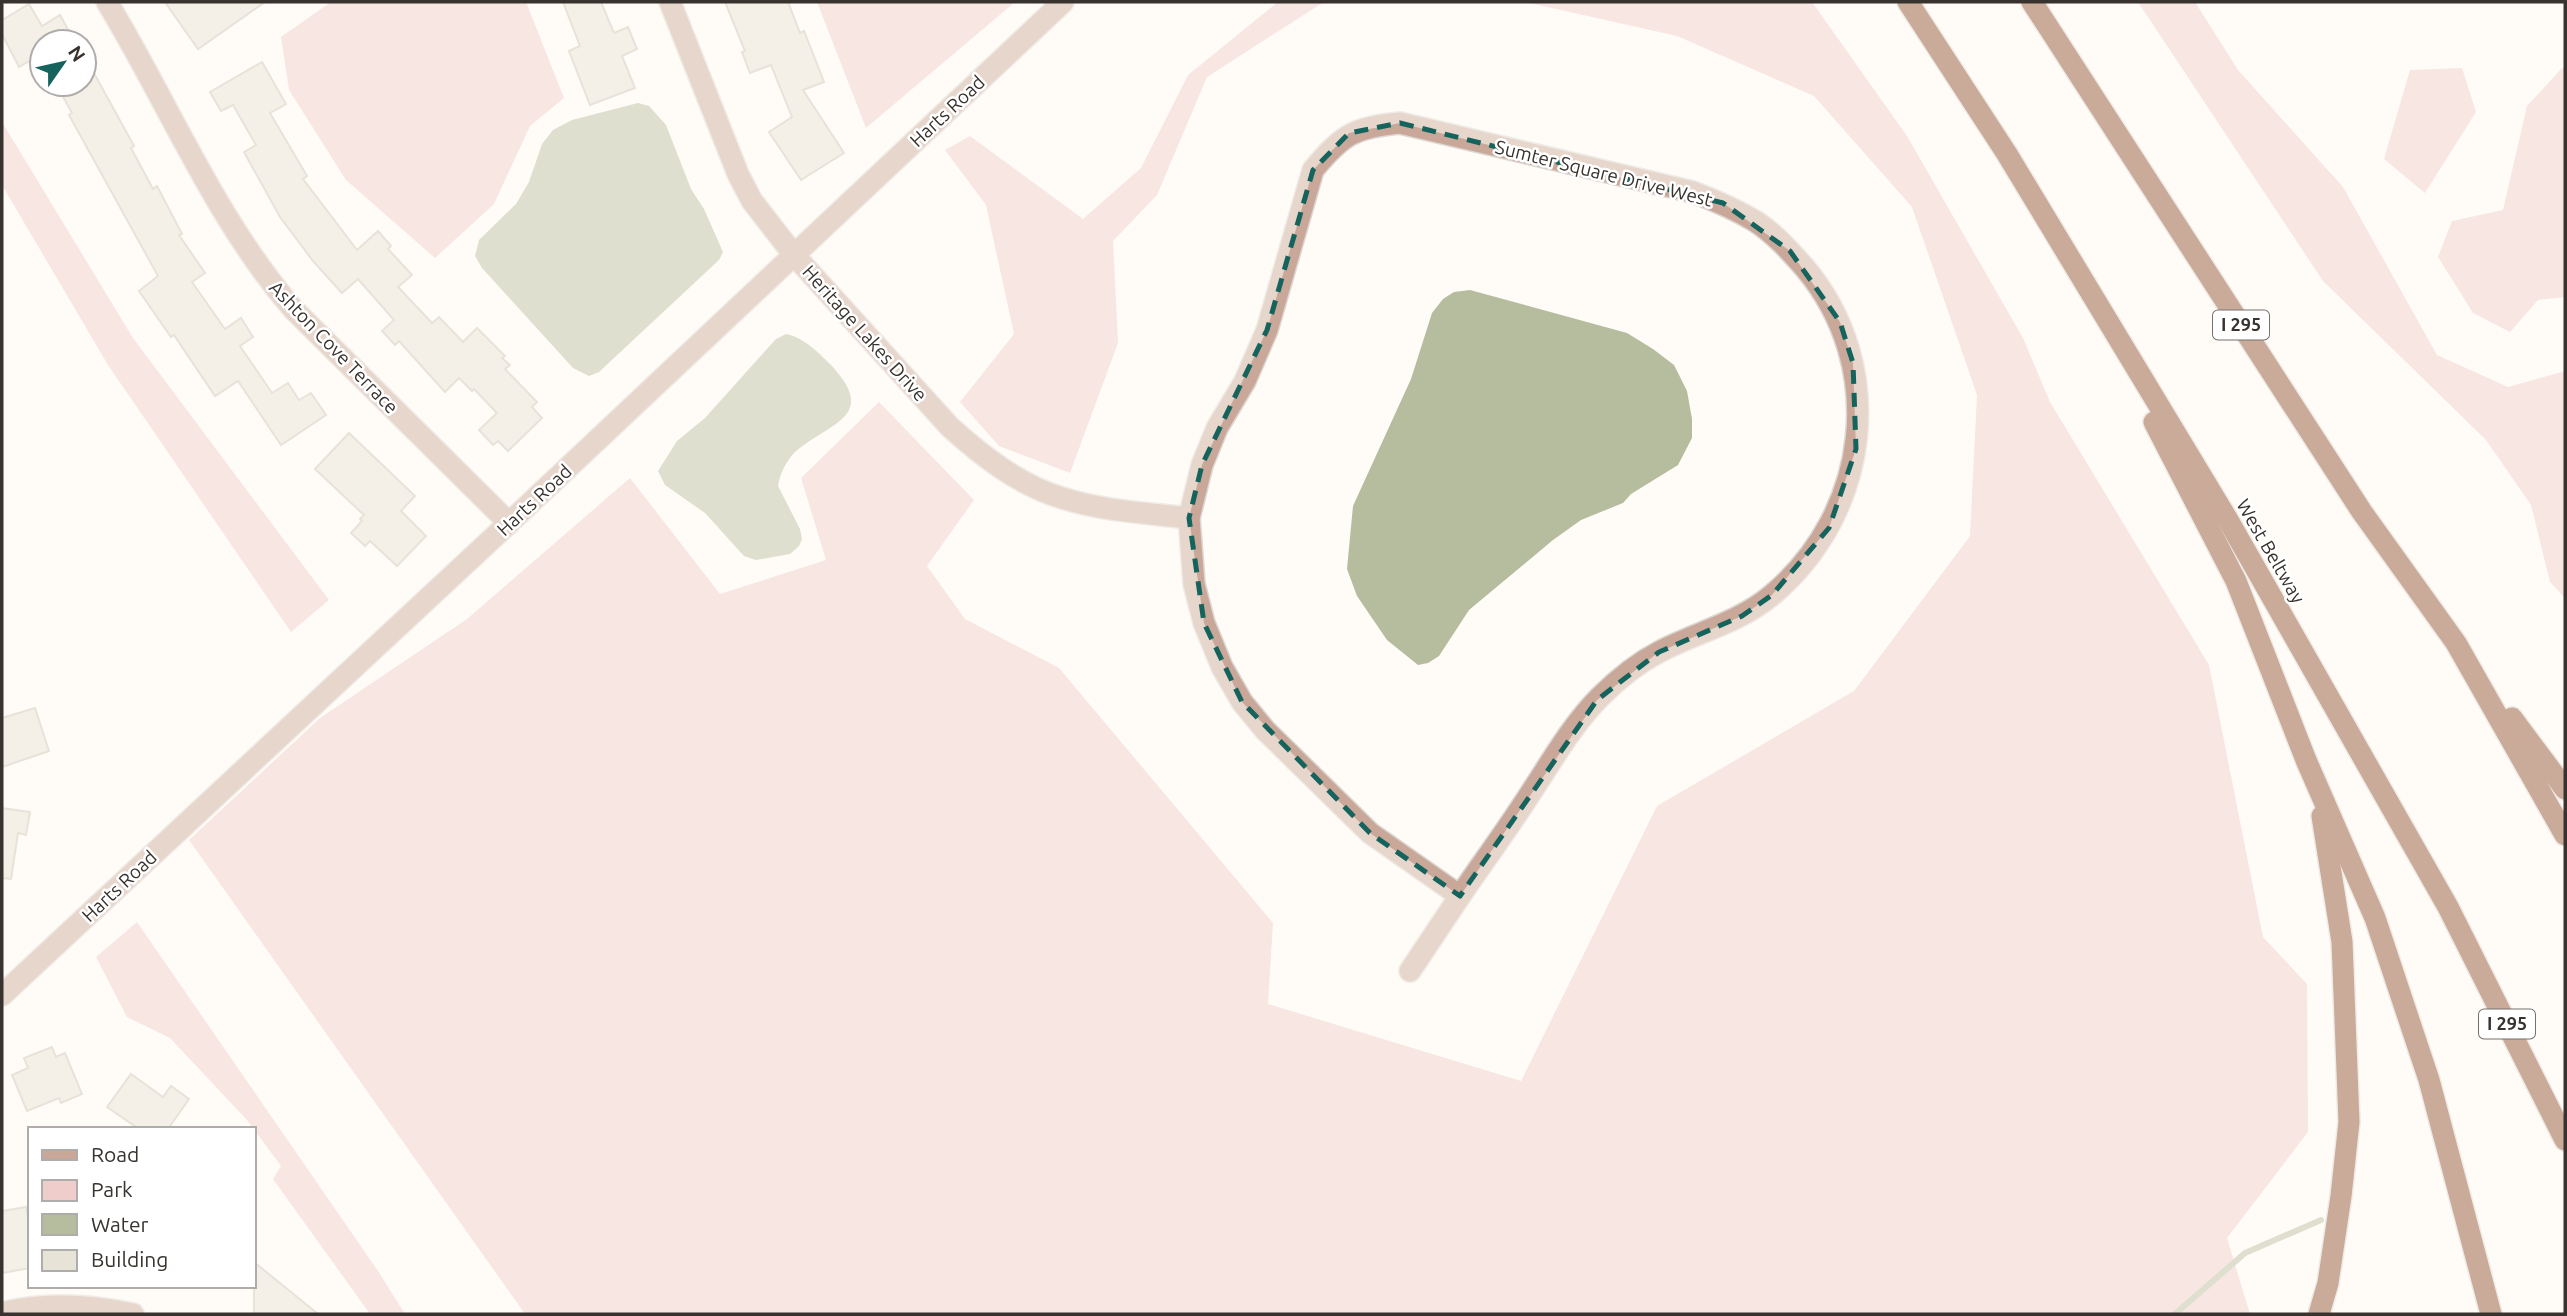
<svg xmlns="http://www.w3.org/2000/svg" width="2567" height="1316" font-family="Ubuntu,sans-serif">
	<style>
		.green { fill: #efcdcb }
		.water { fill: #b6bc9e }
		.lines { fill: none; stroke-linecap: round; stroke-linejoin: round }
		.stream { stroke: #b6bc9e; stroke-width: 6 }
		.building { fill: #e7e3d6; stroke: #c9c5b7; stroke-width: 2 }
		.minor-casing { stroke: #dbd7d2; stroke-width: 24 }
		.highway-casing { stroke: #dbd7d2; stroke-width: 24 }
		.minor { stroke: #caa899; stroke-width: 21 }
		.highway { stroke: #8a4728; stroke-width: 21 }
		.marked { fill: none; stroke: #15635d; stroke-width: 5; stroke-dasharray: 14 9; stroke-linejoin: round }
		.labels { text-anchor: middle; stroke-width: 5; stroke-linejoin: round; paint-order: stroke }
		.shield { fill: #fff; stroke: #74706d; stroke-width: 2 }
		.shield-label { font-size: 18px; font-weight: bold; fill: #38332f }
		.street-label { font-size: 19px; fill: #38332f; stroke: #fff }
	</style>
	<rect width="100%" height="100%" fill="#fffbf6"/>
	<g class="green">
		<path d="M 331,2 L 526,2 L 564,98 L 530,126 L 494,204 L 435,258 L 346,180 L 289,90 L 281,37 Z"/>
		<path d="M 817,2 L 1015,2 L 866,128 Z"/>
		<path d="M 1278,2 L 1324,2 L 1207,77 L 1157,195 L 1113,241 L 1118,343 L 1070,473 L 999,446 L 960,402 L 1014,334 L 986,205 L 945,150 L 970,136 L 1083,219 L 1141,168 L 1188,75 Z"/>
		<path d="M 1525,2 L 1812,2 L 1907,136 L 2023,338 L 2050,402 L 2209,665 L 2263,937 L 2307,984 L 2308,1132 L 2227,1238 L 2250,1314 L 525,1314 L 189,840 L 320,718 L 467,619 L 630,478 L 720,594 L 826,560 L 801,478 L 879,402 L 974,500 L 927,566 L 965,619 L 1059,668 L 1273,923 L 1268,1004 L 1521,1081 L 1657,806 L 1854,691 L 1970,536 L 1977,395 L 1912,207 L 1814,96 L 1677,36 Z"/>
		<path d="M 2138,2 L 2195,2 L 2238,70 L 2343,187 L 2437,355 L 2508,387 L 2565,371 L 2565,598 L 2550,582 L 2531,505 L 2486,440 L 2323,281 Z"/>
		<path d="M 2462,68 L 2476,112 L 2425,193 L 2384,159 L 2410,70 Z"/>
		<path d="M 2562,68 L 2565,68 L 2565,297 L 2538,300 L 2510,332 L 2473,313 L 2438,257 L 2452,221 L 2503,210 L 2527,106 Z"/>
		<path d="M 2,122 L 133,338 L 329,600 L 291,632 L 108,365 L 2,185 Z"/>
		<path d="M 137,922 L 378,1271 L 405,1314 L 370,1314 L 273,1179 L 281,1166 L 247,1120 L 170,1038 L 127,1017 L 96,957 Z"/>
	</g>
	<g class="water">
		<path d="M 638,103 L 649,106 L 666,125 L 691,189 L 704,209 L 723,252 L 719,260 L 599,372 L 589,376 L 573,368 L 482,268 L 475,256 L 479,240 L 516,204 L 529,182 L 542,144 L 553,130 L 572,120 Z"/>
		<path d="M 1470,290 L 1627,333 L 1653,349 L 1674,365 L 1687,391 L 1692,419 L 1692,438 L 1678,465 L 1631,494 L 1623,503 L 1581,520 L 1553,540 L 1469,610 L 1439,656 L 1428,663 L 1418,665 L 1387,640 L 1357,596 L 1347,569 L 1353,506 L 1411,379 L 1432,313 L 1443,299 L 1454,292 Z"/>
		<path d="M 786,334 C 803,337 819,353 830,364 C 881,418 828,422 794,453 C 785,463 780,474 778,486 L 800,529 L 802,539 L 799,546 L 790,554 L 756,560 L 744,556 L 705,513 L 665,485 L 658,471 L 677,441 L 705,418 L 776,339 Z"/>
	</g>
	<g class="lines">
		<path class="stream" d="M 2175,1314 L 2245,1253 L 2321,1220"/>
	</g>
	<g class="building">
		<path d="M 165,2 L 265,2 L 198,49 Z"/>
		<path d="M 563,2 L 601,2 L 614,33 L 628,27 L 637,49 L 622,56 L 635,88 L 590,105 L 569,51 L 580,46 Z"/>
		<path d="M 725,2 L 788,2 L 800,33 L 804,31 L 824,82 L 803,90 L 844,153 L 801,180 L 769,132 L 792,117 L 771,65 L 750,73 L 742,52 L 745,51 Z"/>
		<path d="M 29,4 L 42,26 L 60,15 L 71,35 L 60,42 L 42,42 L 42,53 L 19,67 L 2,34 L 2,20 Z"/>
		<path d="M 84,55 L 134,146 L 131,148 L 153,189 L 157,186 L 182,234 L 179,235 L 205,273 L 192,282 L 225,329 L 241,318 L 253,337 L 240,346 L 272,393 L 288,383 L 299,400 L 311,393 L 326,415 L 281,445 L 238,381 L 215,396 L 174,335 L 171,337 L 139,291 L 158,276 L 69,115 L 72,113 L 56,84 L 84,84 Z"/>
		<path d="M 262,62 L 286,104 L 270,113 L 307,176 L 303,179 L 357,250 L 378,231 L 391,246 L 388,249 L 412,275 L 398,287 L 432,323 L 439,317 L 463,342 L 477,328 L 505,356 L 502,358 L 510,365 L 505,369 L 537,402 L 532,407 L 542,418 L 508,451 L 498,441 L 493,445 L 479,430 L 497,413 L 474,389 L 472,391 L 459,378 L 445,392 L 399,341 L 395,345 L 382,331 L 394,320 L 358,279 L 342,293 L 313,261 L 280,217 L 244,152 L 256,145 L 233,105 L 221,111 L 210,92 Z"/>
		<path d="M 349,433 L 415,496 L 401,511 L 426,536 L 397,566 L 370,541 L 365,546 L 351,533 L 362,521 L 360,519 L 364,515 L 315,469 Z"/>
		<path d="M 35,708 L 49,751 L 2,767 L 2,718 Z"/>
		<path d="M 2,808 L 30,812 L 26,835 L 18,833 L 11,879 L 2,878 Z"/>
		<path d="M 52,1047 L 56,1057 L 65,1053 L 82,1094 L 61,1103 L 59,1098 L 27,1111 L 12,1075 L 28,1068 L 24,1058 Z"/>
		<path d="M 131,1074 L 163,1097 L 171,1086 L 189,1099 L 168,1129 L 139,1129 L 107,1107 Z"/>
		<path d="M 26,1207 L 30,1226 L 30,1268 L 2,1273 L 2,1211 Z"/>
		<path d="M 254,1262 L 318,1314 L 254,1314 Z"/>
	</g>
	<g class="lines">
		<g class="minor-casing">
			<g id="minor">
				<path d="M 107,2 C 169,104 215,219 294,310 L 509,523"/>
				<path d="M 670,2 L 738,174 L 752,201 L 794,255 L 950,427 C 982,456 1019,485 1062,498 C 1103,511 1147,513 1189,518"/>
				<path d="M 1400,123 L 1693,192 C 1714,200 1735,209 1755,221 C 1774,233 1790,251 1805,268 C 1888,367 1870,513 1772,595 C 1739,623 1697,632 1659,652 C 1636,664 1618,679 1600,697 C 1573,724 1553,759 1532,791 C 1509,827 1484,861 1460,896 L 1370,833 L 1265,730 L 1242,702 L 1222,667 L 1204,623 L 1194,584 L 1189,518 L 1202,465 L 1217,428 L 1245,381 L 1267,330 L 1313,170 C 1342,135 1354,127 1400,123 Z"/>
				<path d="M 1410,971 L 1460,896"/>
				<path d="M 2,995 L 509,523 L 1063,2"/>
				<path d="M 2,1313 C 45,1302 90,1305 133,1314"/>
			</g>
		</g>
		<g class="highway-casing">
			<g id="highway">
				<path d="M 1908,2 L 2007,154 L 2228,520 L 2448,907 L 2565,1140"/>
				<path d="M 2032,2 L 2362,512 L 2456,643 L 2565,835"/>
				<path d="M 2154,422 L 2236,581 L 2306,760 L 2375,918 L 2429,1080 L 2491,1314"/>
				<path d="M 2512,718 L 2565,789"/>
				<path d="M 2319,1314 L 2328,1283 L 2341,1196 L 2349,1122 L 2342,942 L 2322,816"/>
			</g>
		</g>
		<use href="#minor" class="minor"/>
		<use href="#highway" class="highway"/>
	</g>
	<path d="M0 0H2567V1316H0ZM 1400,123 L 1723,203 L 1790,251 L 1840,322 L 1853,363 L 1856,449 L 1829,528 L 1772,595 L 1742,616 L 1659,652 L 1597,700 L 1460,896 L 1370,833 L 1242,702 L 1204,623 L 1189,518 L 1202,465 L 1267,330 L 1313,170 L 1349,133 Z" fill="#fffbf6" fill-opacity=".55" fill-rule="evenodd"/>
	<path class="marked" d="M 1400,123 L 1723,203 L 1790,251 L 1840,322 L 1853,363 L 1856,449 L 1829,528 L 1772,595 L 1742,616 L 1659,652 L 1597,700 L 1460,896 L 1370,833 L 1242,702 L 1204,623 L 1189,518 L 1202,465 L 1267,330 L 1313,170 L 1349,133 Z"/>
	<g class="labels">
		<g class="shield">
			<rect x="2213" y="310.5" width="56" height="29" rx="5"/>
			<rect x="2479" y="1009.5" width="56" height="29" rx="5"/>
		</g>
		<g class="shield-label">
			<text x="2241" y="331">I 295</text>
			<text x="2507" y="1030">I 295</text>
		</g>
		<g class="street-label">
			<text transform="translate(947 111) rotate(-43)" y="7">Harts Road</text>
			<text transform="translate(1604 173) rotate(14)" y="7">Sumter Square Drive West</text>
			<text transform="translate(865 333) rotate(48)" y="7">Heritage Lakes Drive</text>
			<text transform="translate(334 347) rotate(46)" y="7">Ashton Cove Terrace</text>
			<text transform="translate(534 500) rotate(-43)" y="7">Harts Road</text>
			<text transform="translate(2271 551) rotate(60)" y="7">West Beltway</text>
			<text transform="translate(119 886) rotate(-43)" y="7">Harts Road</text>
		</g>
	</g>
	<rect width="2567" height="1316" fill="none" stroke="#38332f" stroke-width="7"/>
	<rect x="28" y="1127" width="228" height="161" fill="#ffffff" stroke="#afadac" stroke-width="2"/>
	<rect x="42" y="1150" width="35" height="10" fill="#caa899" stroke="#afadac" stroke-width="2"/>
	<text x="91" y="1162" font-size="21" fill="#38332f">Road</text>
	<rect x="42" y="1180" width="35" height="21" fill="#efcdcb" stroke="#afadac" stroke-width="2"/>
	<text x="91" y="1197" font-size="21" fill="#38332f">Park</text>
	<rect x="42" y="1214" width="35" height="21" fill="#b6bc9e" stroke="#afadac" stroke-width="2"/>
	<text x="91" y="1232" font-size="21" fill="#38332f">Water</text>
	<rect x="42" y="1250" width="35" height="21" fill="#e7e3d6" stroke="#afadac" stroke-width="2"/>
	<text x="91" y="1267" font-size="21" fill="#38332f">Building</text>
	<g transform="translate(63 63) rotate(56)"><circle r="33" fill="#ffffff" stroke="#afadac" stroke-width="2"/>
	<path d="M0-5L12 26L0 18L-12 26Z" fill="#15635d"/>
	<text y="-10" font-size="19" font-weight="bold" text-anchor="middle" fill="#38332f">N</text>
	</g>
</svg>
